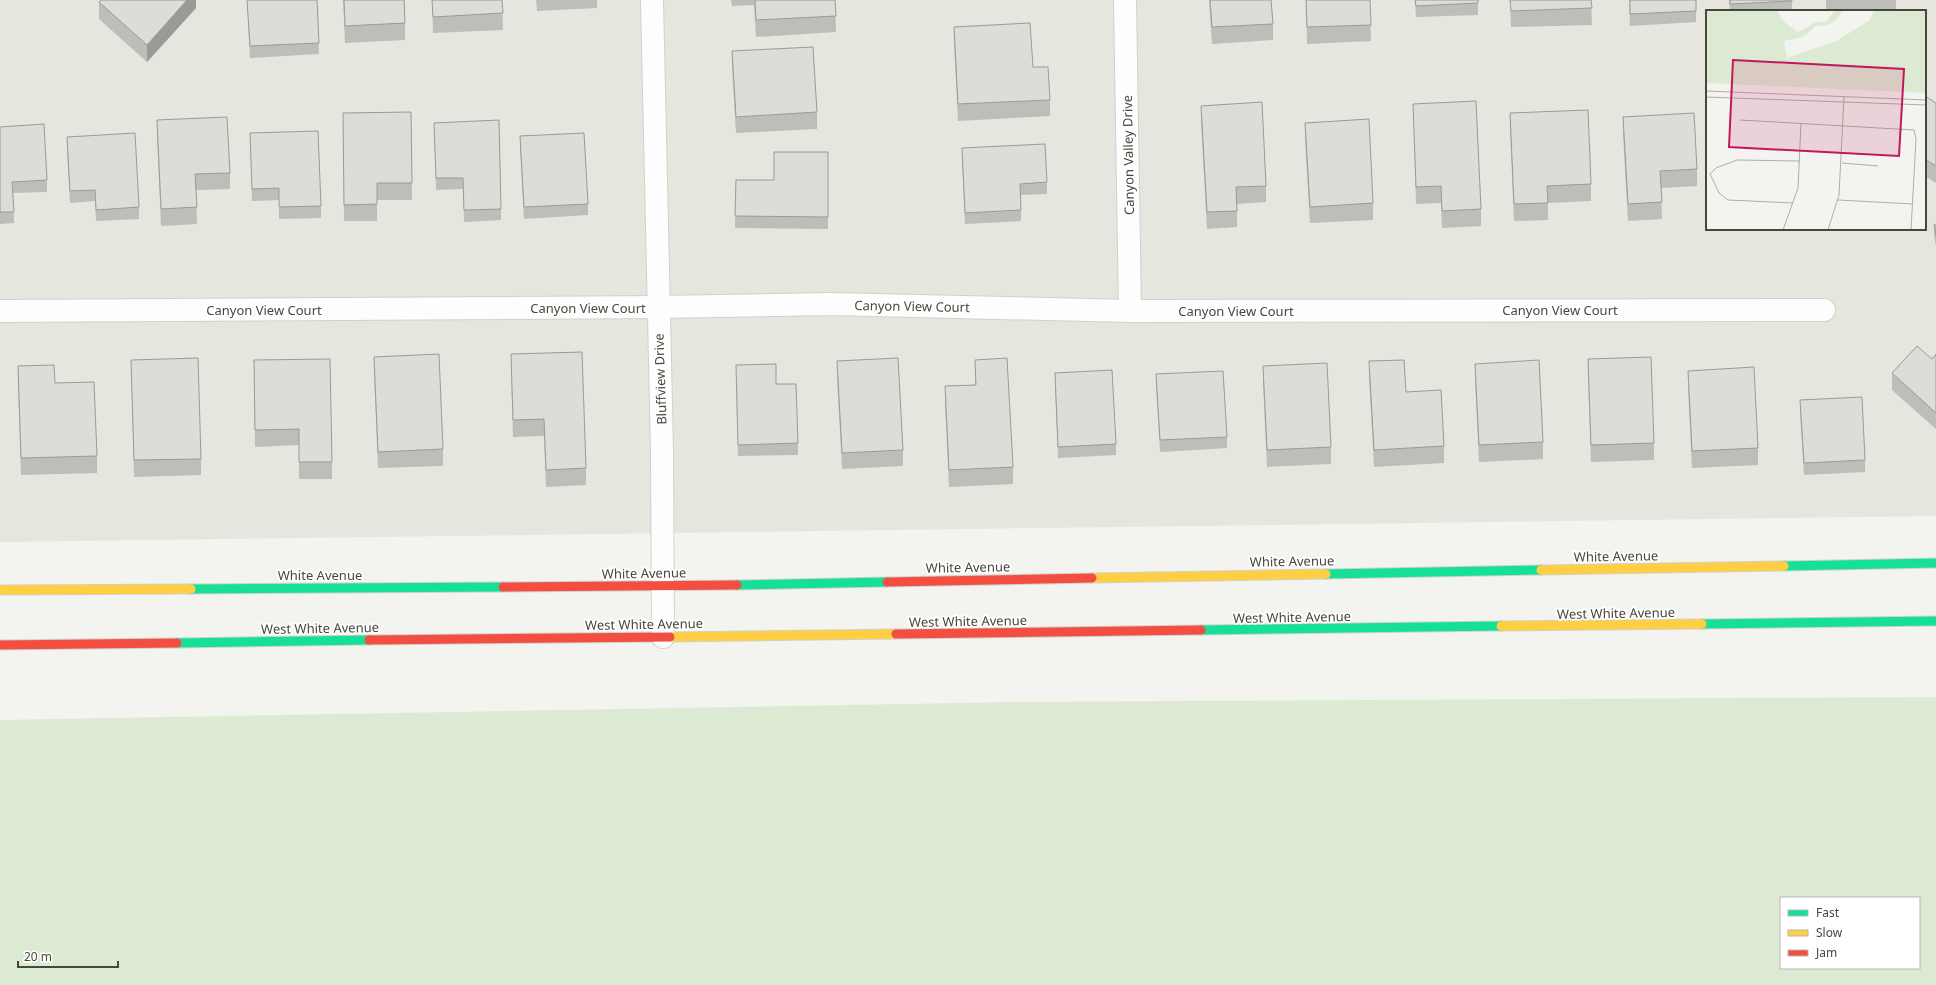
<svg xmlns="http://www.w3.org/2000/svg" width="1936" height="985" font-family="'Noto Sans',sans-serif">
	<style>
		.residential { fill: #e6e5de; fill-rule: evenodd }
		.green { fill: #ddead3; fill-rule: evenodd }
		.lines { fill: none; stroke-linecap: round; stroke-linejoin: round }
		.street-casing { stroke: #d1d1cd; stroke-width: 24 }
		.fast-casing { stroke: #d3d2c9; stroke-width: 11 }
		.slow-casing { stroke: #d3d2c9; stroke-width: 11 }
		.jam-casing { stroke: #d3d2c9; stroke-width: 11 }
		.street { stroke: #fdfdfd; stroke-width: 22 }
		.fast { stroke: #16e098; stroke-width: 9 }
		.slow { stroke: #ffcf43; stroke-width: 9 }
		.jam { stroke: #f24e42; stroke-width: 9 }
		.wall { fill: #bdbdba }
		.shaded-wall { fill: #9a9a97 }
		.building { fill: #dcdcd8; stroke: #9a9a97 }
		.labels { text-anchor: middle; stroke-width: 3.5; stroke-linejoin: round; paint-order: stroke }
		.street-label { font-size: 13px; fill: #49463b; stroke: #fff }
		.inset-road { fill: none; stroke: #afaea7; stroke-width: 1 }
		.view { fill: #c2185b; fill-opacity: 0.15; stroke: #c2185b; stroke-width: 2 }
		.inset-edge { fill: none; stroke: #49463b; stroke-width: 2 }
	</style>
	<rect width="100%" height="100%" fill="#f3f3ef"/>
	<path class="residential" d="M 0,0 L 1936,0 L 1936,516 L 0,542 ZM 1707,11 L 1925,11 L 1925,229 L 1707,229 Z"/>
	<path class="green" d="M 1936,697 L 1936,985 L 0,985 L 0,720 L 1016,702 ZM 1781,898 L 1919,898 L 1919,968 L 1781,968 Z"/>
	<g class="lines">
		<g class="street-casing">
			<g id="street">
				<path d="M 652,0 L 662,451 L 663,637"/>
				<path d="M 1125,0 L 1130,311"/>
				<path d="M 0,311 L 658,307 L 831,304 L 1130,311 L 1824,310"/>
			</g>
		</g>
		<g class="fast-casing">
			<g id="fast">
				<path d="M 1784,566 L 1936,563"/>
				<path d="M 1326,574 L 1541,570"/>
				<path d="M 737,585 L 887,582"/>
				<path d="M 191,589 L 503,587"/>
				<path d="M 1702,624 L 1936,621"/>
				<path d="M 1201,630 L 1501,626"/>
				<path d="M 177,643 L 369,640"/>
			</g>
		</g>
		<g class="slow-casing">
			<g id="slow">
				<path d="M 1541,570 L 1784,566"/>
				<path d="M 1092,578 L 1326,574"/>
				<path d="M 0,590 L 191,589"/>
				<path d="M 1501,626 L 1702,624"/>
				<path d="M 670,637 L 896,634"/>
			</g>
		</g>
		<g class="jam-casing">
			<g id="jam">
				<path d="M 887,582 L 1092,578"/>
				<path d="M 503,587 L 737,585"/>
				<path d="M 896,634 L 1201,630"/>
				<path d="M 369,640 L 670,637"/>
				<path d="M 0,645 L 177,643"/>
			</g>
		</g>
		<use href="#street" class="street"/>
		<use href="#fast" class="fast"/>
		<use href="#slow" class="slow"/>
		<use href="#jam" class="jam"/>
	</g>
	<g class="wall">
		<path d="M 196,0 L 196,8 L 147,62 L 99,19 L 99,2 Z"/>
		<path d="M 247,0 L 317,0 L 319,54 L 250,58 Z"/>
		<path d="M 343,0 L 404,0 L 405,23 L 405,40 L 345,43 Z"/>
		<path d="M 432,0 L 502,0 L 503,30 L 433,33 Z"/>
		<path d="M 536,0 L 597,0 L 597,8 L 537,11 Z"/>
		<path d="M 731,0 L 835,0 L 836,32 L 756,37 L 754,5 L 732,6 Z"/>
		<path d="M 1209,0 L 1271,0 L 1273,24 L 1273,40 L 1212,44 Z"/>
		<path d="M 1306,0 L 1370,0 L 1371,41 L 1307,44 Z"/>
		<path d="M 1415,0 L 1478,0 L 1478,15 L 1416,17 Z"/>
		<path d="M 1510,0 L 1591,0 L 1592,25 L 1511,27 Z"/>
		<path d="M 1629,0 L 1696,0 L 1696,22 L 1630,26 Z"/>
		<path d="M 1729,0 L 1792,0 L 1792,11 L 1730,11 Z"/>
		<rect x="1826" y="0" width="70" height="11"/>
		<path d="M 954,27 L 1033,67 L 1050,100 L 1050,116 L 958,121 L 954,44 Z"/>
		<path d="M 732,51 L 817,112 L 817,129 L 736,133 L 732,68 Z"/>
		<path d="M 1925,96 L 1936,103 L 1936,183 L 1925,176 Z"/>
		<path d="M 1413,104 L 1481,209 L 1481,226 L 1442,228 L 1441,203 L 1416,204 Z"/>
		<path d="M 1201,106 L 1266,186 L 1266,202 L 1237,204 L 1237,227 L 1207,229 L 1201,122 Z"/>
		<path d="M 411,112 L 412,200 L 377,200 L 377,221 L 344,221 L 343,113 Z"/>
		<path d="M 1510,113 L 1591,184 L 1591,201 L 1548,203 L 1548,220 L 1514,221 L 1510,129 Z"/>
		<path d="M 1623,117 L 1697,169 L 1697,186 L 1661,188 L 1662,219 L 1628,221 L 1623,134 Z"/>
		<path d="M 157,120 L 230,173 L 230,189 L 196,190 L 197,224 L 161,226 L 157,137 Z"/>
		<path d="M 434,123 L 501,209 L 501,220 L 464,222 L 463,189 L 436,190 Z"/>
		<path d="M 1305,123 L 1373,203 L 1373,220 L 1310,223 L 1305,140 Z"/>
		<path d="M 0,127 L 47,180 L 47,192 L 13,193 L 14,223 L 0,224 Z"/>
		<path d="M 250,133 L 321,206 L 321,218 L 279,219 L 279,200 L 252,201 Z"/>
		<path d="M 520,136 L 588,204 L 588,215 L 524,219 L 520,148 Z"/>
		<path d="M 67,137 L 139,207 L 139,219 L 96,221 L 95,201 L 70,203 L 67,148 Z"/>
		<path d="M 962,148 L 1047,182 L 1047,194 L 1021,195 L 1021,221 L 965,224 L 962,160 Z"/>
		<path d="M 828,152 L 828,229 L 735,228 L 736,180 L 774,180 Z"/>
		<path d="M 1936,224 L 1936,246 L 1934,236 L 1934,225 Z"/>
		<path d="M 511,354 L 586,468 L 586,485 L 546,487 L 544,436 L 513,437 L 511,371 Z"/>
		<path d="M 1936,354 L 1936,429 L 1892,390 L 1892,373 L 1932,359 Z"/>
		<path d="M 374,357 L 443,449 L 443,466 L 378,468 L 374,373 Z"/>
		<path d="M 1588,359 L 1654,443 L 1654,460 L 1591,462 L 1588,376 Z"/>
		<path d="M 131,360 L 201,459 L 201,475 L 134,477 Z"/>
		<path d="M 254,360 L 332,462 L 332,479 L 299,479 L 299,445 L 255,447 Z"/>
		<path d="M 975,360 L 1013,467 L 1013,484 L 949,487 L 945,403 L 945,386 L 975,385 Z"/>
		<path d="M 837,361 L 903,450 L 903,466 L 842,469 L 837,378 Z"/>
		<path d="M 1369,361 L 1406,392 L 1444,446 L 1444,463 L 1374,467 L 1369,378 Z"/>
		<path d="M 1475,364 L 1543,442 L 1543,459 L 1479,462 L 1475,380 Z"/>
		<path d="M 18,366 L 55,383 L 97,456 L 97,473 L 21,475 L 18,383 Z"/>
		<path d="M 1263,366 L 1331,447 L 1331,464 L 1267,467 L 1263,383 Z"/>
		<path d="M 1688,371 L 1758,448 L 1758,465 L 1692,468 L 1688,388 Z"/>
		<path d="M 1055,373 L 1116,444 L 1116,455 L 1058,458 L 1055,385 Z"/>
		<path d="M 1156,374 L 1227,437 L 1227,448 L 1160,452 L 1156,386 Z"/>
		<path d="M 736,376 L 776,384 L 798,443 L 798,455 L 738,456 Z"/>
		<path d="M 1800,400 L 1865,460 L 1865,472 L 1804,475 L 1800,412 Z"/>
	</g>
	<path class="shaded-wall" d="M 187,0 L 196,0 L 196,8 L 147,62 L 147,45 Z"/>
	<g class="building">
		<path d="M 101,0 L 187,0 L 147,45 L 99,2 Z"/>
		<path d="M 247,0 L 317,0 L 319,43 L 250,46 Z"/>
		<path d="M 344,0 L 404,0 L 405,23 L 345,26 Z"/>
		<path d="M 432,0 L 502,0 L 503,13 L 433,17 Z"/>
		<path d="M 755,0 L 835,0 L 836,16 L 756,20 Z"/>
		<path d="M 1210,0 L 1271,0 L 1273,24 L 1212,27 Z"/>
		<path d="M 1306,0 L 1370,0 L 1371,25 L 1307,27 Z"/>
		<path d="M 1415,0 L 1478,0 L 1478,3 L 1416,6 Z"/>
		<path d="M 1510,0 L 1591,0 L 1592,8 L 1511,11 Z"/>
		<path d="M 1630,0 L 1696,0 L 1696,11 L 1630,14 Z"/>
		<path d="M 1730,0 L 1792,0 L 1792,1 L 1730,4 Z"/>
		<path d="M 1030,23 L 1033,67 L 1048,67 L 1050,100 L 958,104 L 954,27 Z"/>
		<path d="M 813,47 L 817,112 L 736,117 L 732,51 Z"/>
		<path d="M 1925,96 L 1936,103 L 1936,166 L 1925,159 Z"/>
		<path d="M 1476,101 L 1481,209 L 1442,211 L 1441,186 L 1416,187 L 1413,104 Z"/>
		<path d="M 1262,102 L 1266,186 L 1236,187 L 1237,211 L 1207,212 L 1201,106 Z"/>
		<path d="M 1588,110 L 1591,184 L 1547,186 L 1548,203 L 1514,204 L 1510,113 Z"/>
		<path d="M 411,112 L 412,183 L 377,183 L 377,204 L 344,205 L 343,113 Z"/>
		<path d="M 1694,113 L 1697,169 L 1660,171 L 1662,202 L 1628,204 L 1623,117 Z"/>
		<path d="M 227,117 L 230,173 L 195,174 L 197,207 L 161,209 L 157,120 Z"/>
		<path d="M 1369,119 L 1373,203 L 1310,207 L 1305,123 Z"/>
		<path d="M 499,120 L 501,209 L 464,210 L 463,178 L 436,178 L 434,123 Z"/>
		<path d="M 44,124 L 47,180 L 12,182 L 14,212 L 0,212 L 0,127 Z"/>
		<path d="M 318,131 L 321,206 L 279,207 L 279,188 L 252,189 L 250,133 Z"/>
		<path d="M 135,133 L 139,207 L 96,210 L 95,190 L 70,191 L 67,137 Z"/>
		<path d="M 584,133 L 588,204 L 524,207 L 520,136 Z"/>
		<path d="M 1045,144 L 1047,182 L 1020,184 L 1021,210 L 965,213 L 962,148 Z"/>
		<path d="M 774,152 L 828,152 L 828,217 L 735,216 L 736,180 L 774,180 Z"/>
		<path d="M 1936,224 L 1936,235 L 1934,225 Z"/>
		<path d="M 1917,346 L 1932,359 L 1936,354 L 1936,413 L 1892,373 Z"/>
		<path d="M 582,352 L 586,468 L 546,470 L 544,419 L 513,420 L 511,354 Z"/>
		<path d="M 439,354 L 443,449 L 378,452 L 374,357 Z"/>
		<path d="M 1651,357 L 1654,443 L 1591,445 L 1588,359 Z"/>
		<path d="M 198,358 L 201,459 L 134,460 L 131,360 Z"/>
		<path d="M 898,358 L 903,450 L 842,453 L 837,361 Z"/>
		<path d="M 1007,358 L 1013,467 L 949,470 L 945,386 L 976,385 L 975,360 Z"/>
		<path d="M 330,359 L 332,462 L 299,462 L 299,429 L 255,430 L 254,360 Z"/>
		<path d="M 1404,360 L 1406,392 L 1441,390 L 1444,446 L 1374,450 L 1369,361 Z"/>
		<path d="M 1539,360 L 1543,442 L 1479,445 L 1475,364 Z"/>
		<path d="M 1327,363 L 1331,447 L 1267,450 L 1263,366 Z"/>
		<path d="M 776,364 L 776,384 L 796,384 L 798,443 L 738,445 L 736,365 Z"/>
		<path d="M 54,365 L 55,383 L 94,382 L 97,456 L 21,458 L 18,366 Z"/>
		<path d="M 1754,367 L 1758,448 L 1692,451 L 1688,371 Z"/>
		<path d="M 1112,370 L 1116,444 L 1058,447 L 1055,373 Z"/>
		<path d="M 1223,371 L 1227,437 L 1160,440 L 1156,374 Z"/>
		<path d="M 1862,397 L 1865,460 L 1804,463 L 1800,400 Z"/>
	</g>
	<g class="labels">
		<g class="street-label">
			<text transform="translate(1128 155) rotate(-91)" y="5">Canyon Valley Drive</text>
			<text transform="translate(912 306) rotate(1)" y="5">Canyon View Court</text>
			<text x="588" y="313">Canyon View Court</text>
			<text x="264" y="315">Canyon View Court</text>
			<text x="1560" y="315">Canyon View Court</text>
			<text x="1236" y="316">Canyon View Court</text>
			<text transform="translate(660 379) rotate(-92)" y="5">Bluffview Drive</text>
			<text transform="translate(1616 556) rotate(-1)" y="5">White Avenue</text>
			<text transform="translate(1292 561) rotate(-1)" y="5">White Avenue</text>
			<text transform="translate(968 567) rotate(-1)" y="5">White Avenue</text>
			<text transform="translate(644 573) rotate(-1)" y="5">White Avenue</text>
			<text x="320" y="580">White Avenue</text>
			<text transform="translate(1616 613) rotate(-1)" y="5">West White Avenue</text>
			<text transform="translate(1292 617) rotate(-1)" y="5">West White Avenue</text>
			<text transform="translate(968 621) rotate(-1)" y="5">West White Avenue</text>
			<text transform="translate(644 624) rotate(-1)" y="5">West White Avenue</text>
			<text transform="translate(320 628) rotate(-1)" y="5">West White Avenue</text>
		</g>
	</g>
	<g transform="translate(1706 10)">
		<rect width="220" height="220" fill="#f3f3ef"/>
		<path d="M 0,0 L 71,0 L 77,11 L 92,22 L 110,12 L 120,12 L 129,0 L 141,0 L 136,2 L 128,12 L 121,15 L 110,16 L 97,27 L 78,31 L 81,48 L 130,31 L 164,10 L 168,0 L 220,0 L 220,83 L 0,73 Z" fill="#ddead3"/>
		<path class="inset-road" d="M 0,81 L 220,90M 0,87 L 220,95M 34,110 L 208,120 L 210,129 L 205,220M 136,153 L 172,156M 132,190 L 207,194M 87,193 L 22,190 L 13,183 L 4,164 L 10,158 L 31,150 L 94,151M 77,220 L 92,178 L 95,113M 122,220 L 133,185 L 138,87"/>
		<path class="view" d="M 27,50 L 198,59 L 193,146 L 23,137 Z"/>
		<rect width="220" height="220" class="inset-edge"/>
	</g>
	<rect x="1780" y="897" width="140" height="72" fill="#ffffff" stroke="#b6b5b1"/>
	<rect x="1788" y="910" width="20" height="6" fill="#16e098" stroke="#b6b5b1"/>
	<text x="1816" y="917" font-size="12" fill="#49463b">Fast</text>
	<rect x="1788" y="930" width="20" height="6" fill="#ffcf43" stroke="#b6b5b1"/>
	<text x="1816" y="937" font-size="12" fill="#49463b">Slow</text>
	<rect x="1788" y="950" width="20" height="6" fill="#f24e42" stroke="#b6b5b1"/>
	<text x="1816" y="957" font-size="12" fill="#49463b">Jam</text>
	<path d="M18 961v6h100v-6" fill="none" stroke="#49463b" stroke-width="2"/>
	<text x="24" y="961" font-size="12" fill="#49463b" stroke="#ffffff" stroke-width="3" paint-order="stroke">20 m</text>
</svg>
